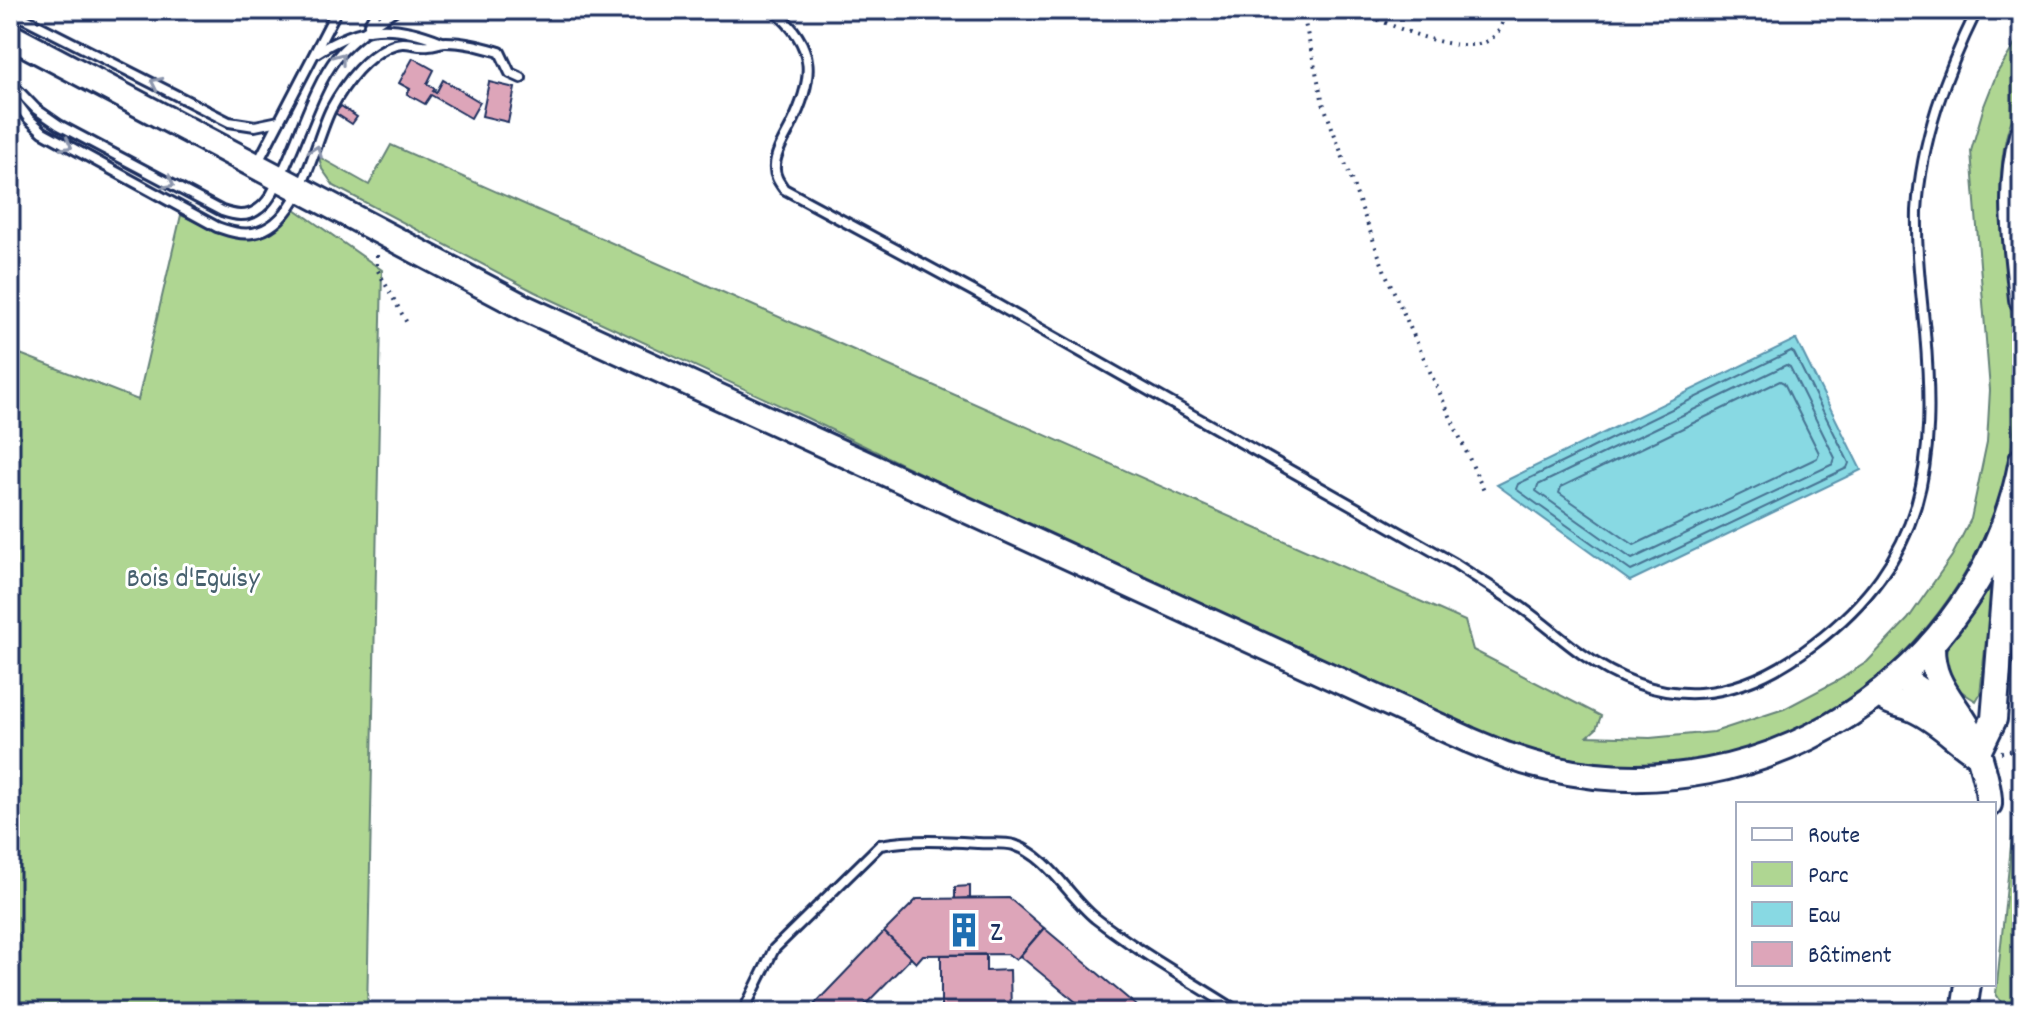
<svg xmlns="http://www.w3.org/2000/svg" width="2032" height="1022" font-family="Dekko,sans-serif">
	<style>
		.green { fill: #afd692; stroke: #658278; stroke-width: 2 }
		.water { fill: #88d9e3; stroke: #5c95ae; stroke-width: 2 }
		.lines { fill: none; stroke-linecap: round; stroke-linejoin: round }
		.shore { stroke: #477393; stroke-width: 2 }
		.building { fill: #dda5b9; stroke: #1b2f5e; stroke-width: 2 }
		.lane-casing { stroke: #1b2f5e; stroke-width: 14 }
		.secondary-casing { stroke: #1b2f5e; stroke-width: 30 }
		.path { stroke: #1b2f5e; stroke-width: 4; stroke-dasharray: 2 6; stroke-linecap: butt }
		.lane { stroke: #fff; stroke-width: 8 }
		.secondary { stroke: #fff; stroke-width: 24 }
		.oneway { stroke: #8d97ae }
		.labels { text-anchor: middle; stroke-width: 6; stroke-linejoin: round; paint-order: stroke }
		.park-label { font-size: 28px; fill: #47616e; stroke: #fff }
		.poi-label { font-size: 28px; fill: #1b2f5e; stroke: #fff; text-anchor: start }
	</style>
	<rect width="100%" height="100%" fill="#fff"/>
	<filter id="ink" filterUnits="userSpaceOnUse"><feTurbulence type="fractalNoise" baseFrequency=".0125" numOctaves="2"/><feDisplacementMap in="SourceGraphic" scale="16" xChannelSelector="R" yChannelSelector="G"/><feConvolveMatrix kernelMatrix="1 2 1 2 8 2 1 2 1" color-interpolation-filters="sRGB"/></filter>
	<g filter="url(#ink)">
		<g class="green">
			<path d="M 2022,33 C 2022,51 2026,83 2021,99 C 2018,109 2012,118 2009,127 C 2004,142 2002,159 2001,175 C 1996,263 2027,351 2013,439 C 1990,595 1862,730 1707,759 C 1638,772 1571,763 1504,743 L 1084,553 L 807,418 L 535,292 L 334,186 L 322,169 L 319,157 L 369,185 L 391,145 L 1465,621 L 1473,650 L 1601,716 L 1596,729 L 1588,736 L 1650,738 L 1714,732 L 1784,709 L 1839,680 L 1867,662 L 1908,619 L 1952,556 L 1971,519 L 1987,442 L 1990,390 L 1971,151 L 1984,106 L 1997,73 Z"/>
			<path d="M 295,209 L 382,270 L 367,1012 L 10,1012 L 10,350 L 138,400 L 181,215 C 230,239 253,254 295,209 Z"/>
			<path d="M 1991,587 L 1998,594 L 1986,640 L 1980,694 L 1976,701 C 1953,688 1941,674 1947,647 Z"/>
			<path d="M 2022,738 L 2022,1012 L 1989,1012 L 1996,1006 L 2004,1007 L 1996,994 Z"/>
		</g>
		<path class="water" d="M 1796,339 L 1861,470 L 1630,581 L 1497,485 Z"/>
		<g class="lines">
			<g class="shore">
				<path d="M 1791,351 L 1794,353 L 1849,463 L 1847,468 L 1631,571 L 1516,489 L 1518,484 Z"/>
				<path d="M 1786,365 L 1790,367 L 1835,458 L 1833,464 L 1632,559 L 1536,491 L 1538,485 Z"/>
				<path d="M 1780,381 L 1784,383 L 1819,453 L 1817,458 L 1634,545 L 1559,493 L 1561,487 Z"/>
			</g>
		</g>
		<g class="building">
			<path d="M 413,58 L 434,70 L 427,84 L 435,89 L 433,91 L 436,93 L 443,80 L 480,102 L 471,118 L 431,95 L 425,104 L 407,94 L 410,89 L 399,83 Z"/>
			<path d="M 489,82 L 515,88 L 508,122 L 482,116 Z"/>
			<path d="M 341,106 L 357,117 L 352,124 L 335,113 Z"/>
			<path d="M 970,886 L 970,898 L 955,899 L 955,887 Z"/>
			<path d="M 1009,898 L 1044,928 L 1016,960 L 1008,954 L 923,955 L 916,963 L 884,932 L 917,899 Z"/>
			<path d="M 1044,928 L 1144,1012 L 1088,1012 L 1020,956 Z"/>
			<path d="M 884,932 L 911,958 L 858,1012 L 807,1012 Z"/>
			<path d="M 941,955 L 986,955 L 986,971 L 1010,970 L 1011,1012 L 941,1012 Z"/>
		</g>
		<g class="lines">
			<g class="lane-casing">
				<g id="lane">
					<path d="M 773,10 C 818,46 814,79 791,126 C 785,138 775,153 775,166 C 774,175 779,182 784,189 L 973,291 L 1454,563 C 1478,579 1502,593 1525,610 C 1545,624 1562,640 1582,654 C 1664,712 1737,703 1814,644 C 1927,558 1936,464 1925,332 C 1921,291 1916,252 1917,211 C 1921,140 1946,73 1977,10"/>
					<path d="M 10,11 L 229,122 L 255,126 L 279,121"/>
					<path d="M 369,24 L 377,10"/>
					<path d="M 316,53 C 362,24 392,22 442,42"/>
					<path d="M 10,82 L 36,109 L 59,125 L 222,211 C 234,215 246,218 257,210 C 268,203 273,192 278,181 C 297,145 313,87 337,57 C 353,38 374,24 395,10"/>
					<path d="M 10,94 L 29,119 L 43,132 L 217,227 C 229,231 240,235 253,233 C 301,225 313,145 331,109 C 344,85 363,59 388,47 C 407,38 412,47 429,45 C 435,45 440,42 446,42 C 465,42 482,47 500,52 L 510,73 L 521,78"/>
					<path d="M 257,164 L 337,10"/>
					<path d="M 2003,544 L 2022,548"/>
					<path d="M 743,1012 L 774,949 L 880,845 C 913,839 945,841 978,843 C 989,844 1004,842 1014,845 C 1050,857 1067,895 1095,918 C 1140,953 1191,981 1239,1012"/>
				</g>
			</g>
			<g class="secondary-casing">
				<g id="secondary">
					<path d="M 10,36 L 525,308 L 1469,740 C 1495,751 1521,762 1549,768 C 1762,818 1982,676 2022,460"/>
					<path d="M 2022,136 C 2007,190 2017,246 2022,299"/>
					<path d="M 1932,644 C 1931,682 1950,696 1968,727 C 1976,741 1990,788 1989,804"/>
					<path d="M 1898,678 C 1919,686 1931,703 1953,708"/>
					<path d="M 1879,693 C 1890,705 1900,703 1913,709 C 1938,720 1955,740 1977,754"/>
					<path d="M 1977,754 L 1994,719 L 2006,570 L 1998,543"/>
					<path d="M 1964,1012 L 1968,984"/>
				</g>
			</g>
			<g class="path">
				<path d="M 1302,10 L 1323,103 L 1385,272 L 1484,491"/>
				<path d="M 1356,10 C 1388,23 1502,82 1504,10"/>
				<path d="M 377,255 L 377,269 L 407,323"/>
				<path d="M 2001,752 L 2022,749"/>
			</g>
			<use href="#lane" class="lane"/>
			<use href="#secondary" class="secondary"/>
		</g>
		<defs><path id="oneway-chevron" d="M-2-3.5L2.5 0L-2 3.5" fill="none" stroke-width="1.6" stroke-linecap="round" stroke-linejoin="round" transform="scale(2)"/></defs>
		<g class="oneway">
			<use href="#oneway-chevron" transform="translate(340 58) rotate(-52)"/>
			<use href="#oneway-chevron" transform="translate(156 83) rotate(-154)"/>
			<use href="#oneway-chevron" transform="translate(67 145) rotate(28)"/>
			<use href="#oneway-chevron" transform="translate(316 151) rotate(-70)"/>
			<use href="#oneway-chevron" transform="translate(169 183) rotate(28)"/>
		</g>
	</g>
	<defs>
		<g id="building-bare" transform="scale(2.76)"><path d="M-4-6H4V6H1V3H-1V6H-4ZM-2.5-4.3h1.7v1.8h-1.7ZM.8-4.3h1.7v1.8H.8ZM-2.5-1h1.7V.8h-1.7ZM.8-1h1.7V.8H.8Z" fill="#1f6fb2" stroke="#fff" stroke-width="2.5" paint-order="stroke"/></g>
	</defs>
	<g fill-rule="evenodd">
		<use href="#building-bare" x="964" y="930"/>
	</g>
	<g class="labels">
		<g class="park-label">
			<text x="193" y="586">Bois d'Eguisy</text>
		</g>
		<g class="poi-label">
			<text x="990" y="940">Z</text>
		</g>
	</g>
	<rect width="2032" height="1022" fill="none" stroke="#fff" stroke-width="40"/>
	<rect x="20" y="20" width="1992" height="982" fill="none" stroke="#1b2f5e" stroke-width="3" filter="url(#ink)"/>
	<rect x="1736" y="802" width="260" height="184" fill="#ffffff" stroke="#a4acbf" stroke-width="2"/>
	<rect x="1752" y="828" width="40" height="12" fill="#ffffff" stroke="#a4acbf" stroke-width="2"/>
	<text x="1808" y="842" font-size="24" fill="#1b2f5e">Route</text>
	<rect x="1752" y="862" width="40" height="24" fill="#afd692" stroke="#a4acbf" stroke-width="2"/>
	<text x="1808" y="882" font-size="24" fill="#1b2f5e">Parc</text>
	<rect x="1752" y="902" width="40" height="24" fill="#88d9e3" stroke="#a4acbf" stroke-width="2"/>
	<text x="1808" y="922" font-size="24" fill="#1b2f5e">Eau</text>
	<rect x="1752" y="942" width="40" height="24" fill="#dda5b9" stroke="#a4acbf" stroke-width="2"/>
	<text x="1808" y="962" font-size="24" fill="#1b2f5e">Bâtiment</text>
</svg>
